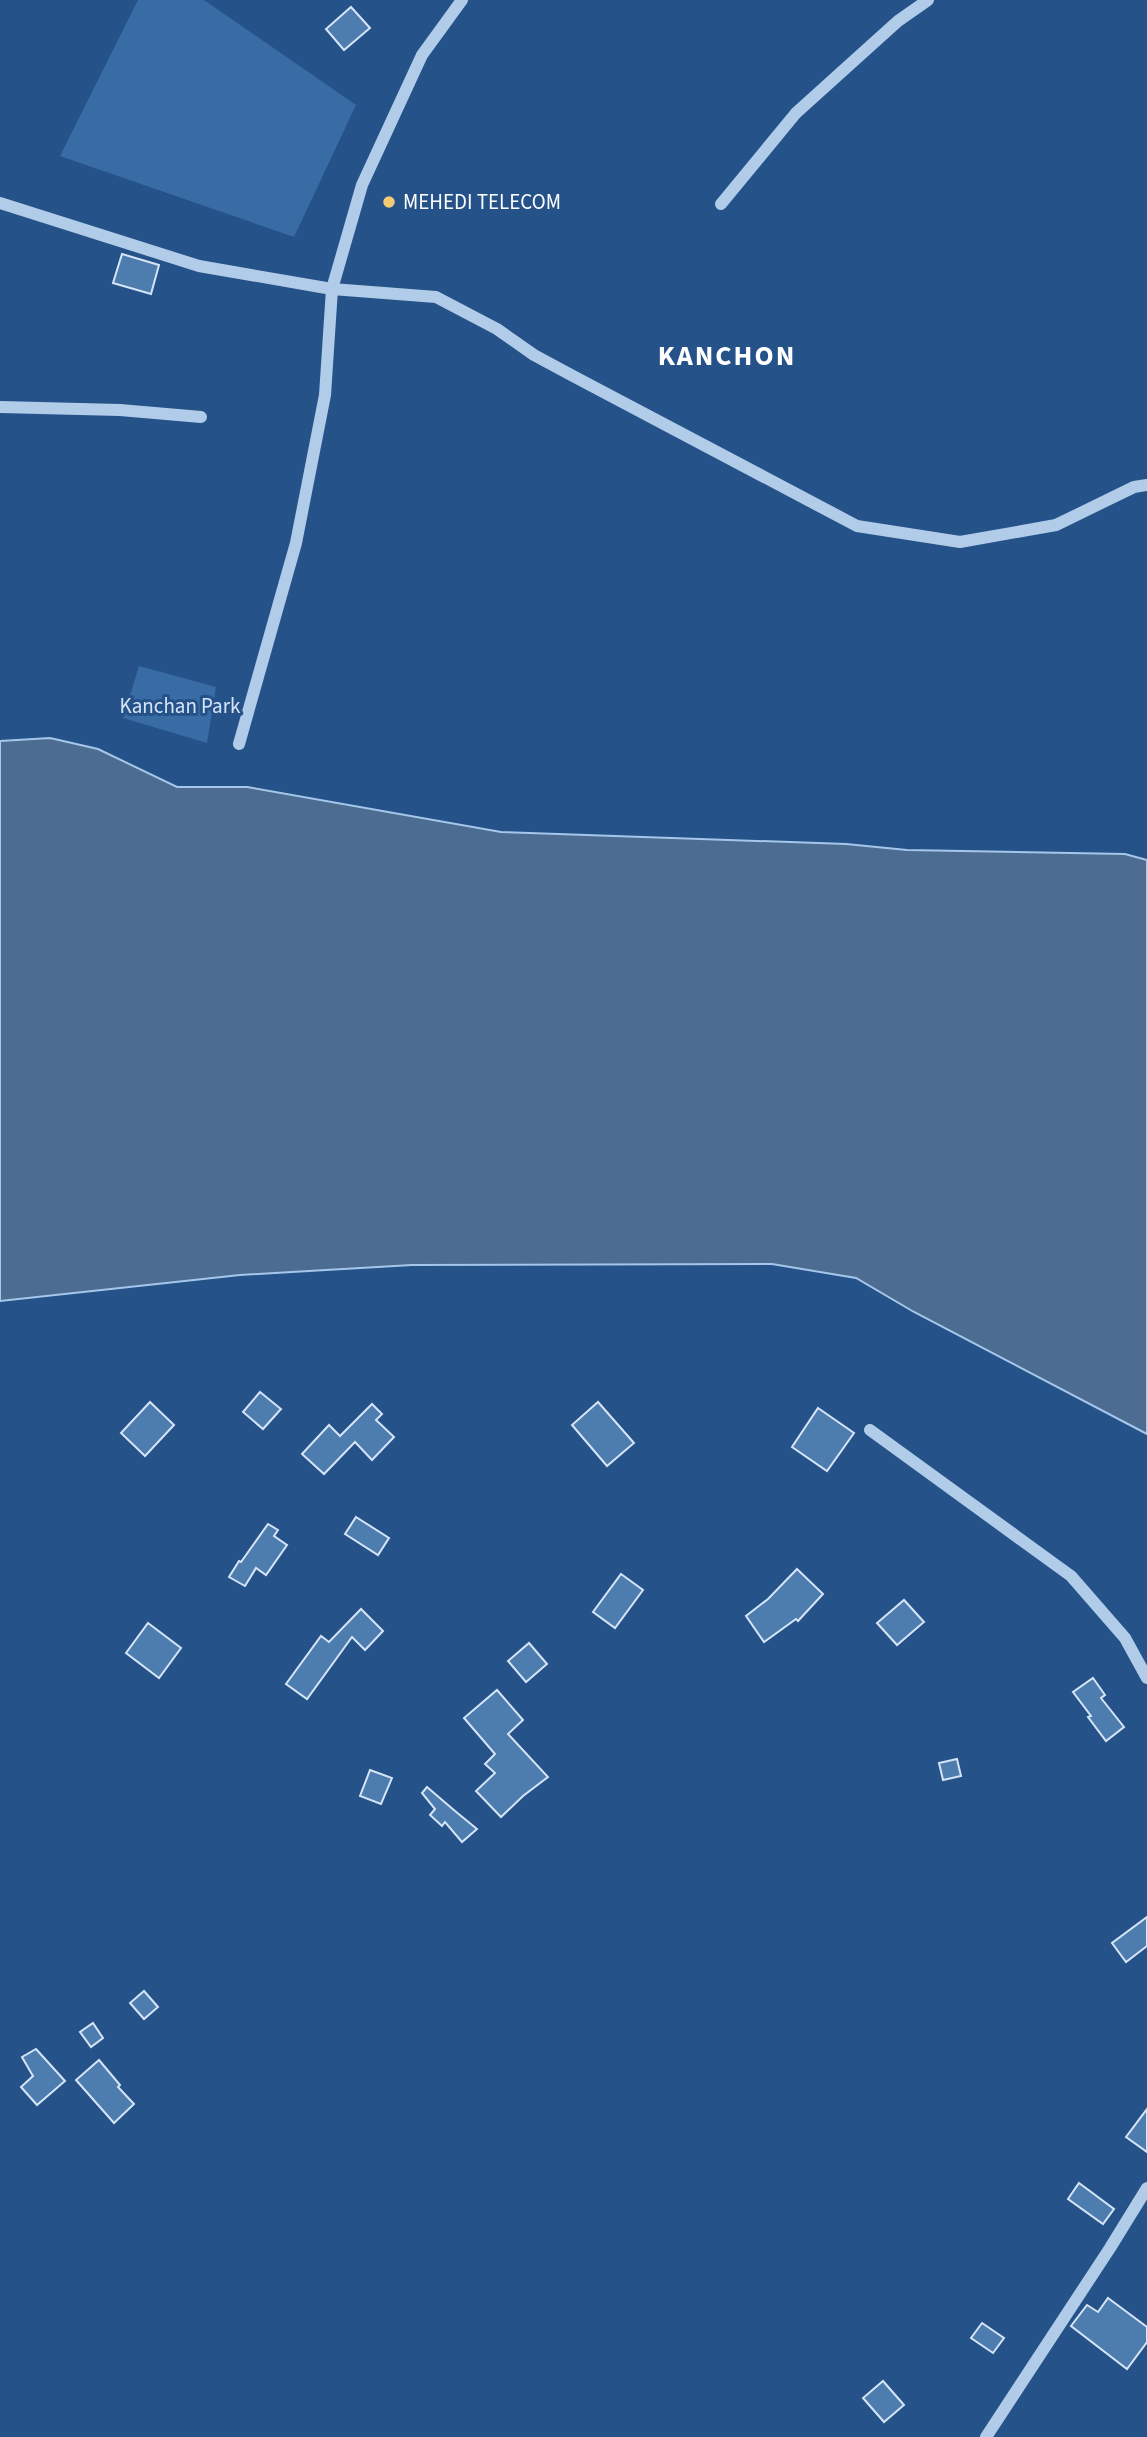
<svg xmlns="http://www.w3.org/2000/svg" width="1147" height="2437" font-family="'Source Sans 3',sans-serif">
	<style>
		.green { fill: #396ca4 }
		.water { fill: #4c6c92; stroke: #a5c7ea; stroke-width: 2 }
		.building { fill: #4d7caf; stroke: #d5e5f7; stroke-width: 2 }
		.lines { fill: none; stroke-linecap: round; stroke-linejoin: round }
		.minor { stroke: #b1cce9; stroke-width: 12 }
		.poi-dot { fill: #f3cb75; stroke: #255288; stroke-width: 2.5 }
		.labels { text-anchor: middle; stroke-width: 6; stroke-linejoin: round; paint-order: stroke }
		.poi-label { font-size: 21px; fill: #fff; stroke: #255288; text-anchor: start }
		.park-label { font-size: 21px; fill: #d5e5f7; stroke: #255288 }
		.district-label { font-size: 28px; font-weight: bold; letter-spacing: 2px; fill: #fff; stroke: #255288 }
	</style>
	<rect width="100%" height="100%" fill="#255288"/>
	<g class="green">
		<path d="M 138,0 L 204,0 L 356,105 L 294,237 L 60,156 Z"/>
		<path d="M 139,666 L 216,687 L 207,743 L 123,718 Z"/>
	</g>
	<path class="water" d="M 50,738 L 98,749 L 177,787 L 247,787 L 501,832 L 846,844 L 907,850 L 1125,854 L 1147,860 L 1147,1434 L 914,1312 L 856,1278 L 772,1264 L 412,1265 L 240,1275 L 0,1301 L 0,741 Z"/>
	<g class="building">
		<path d="M 351,7 L 370,28 L 344,50 L 326,29 Z"/>
		<path d="M 122,254 L 159,265 L 151,294 L 113,283 Z"/>
		<path d="M 260,1392 L 281,1409 L 263,1429 L 243,1412 Z"/>
		<path d="M 150,1402 L 174,1425 L 145,1456 L 121,1433 Z"/>
		<path d="M 598,1402 L 634,1443 L 607,1466 L 572,1425 Z"/>
		<path d="M 372,1404 L 382,1414 L 376,1420 L 394,1437 L 372,1460 L 355,1442 L 324,1474 L 302,1454 L 329,1425 L 340,1436 Z"/>
		<path d="M 818,1408 L 854,1433 L 827,1471 L 792,1447 Z"/>
		<path d="M 356,1517 L 389,1538 L 378,1555 L 345,1534 Z"/>
		<path d="M 268,1524 L 278,1530 L 274,1536 L 287,1545 L 266,1575 L 256,1568 L 245,1586 L 229,1577 L 239,1561 L 241,1562 Z"/>
		<path d="M 797,1569 L 823,1594 L 798,1621 L 796,1619 L 764,1642 L 746,1616 L 768,1599 Z"/>
		<path d="M 621,1574 L 643,1590 L 615,1628 L 593,1612 Z"/>
		<path d="M 904,1600 L 924,1622 L 897,1645 L 877,1623 Z"/>
		<path d="M 361,1609 L 383,1631 L 365,1650 L 352,1637 L 307,1699 L 286,1684 L 321,1636 L 329,1642 Z"/>
		<path d="M 148,1623 L 181,1648 L 159,1678 L 126,1653 Z"/>
		<path d="M 529,1643 L 547,1664 L 526,1682 L 508,1661 Z"/>
		<path d="M 1093,1678 L 1105,1695 L 1101,1698 L 1124,1727 L 1106,1741 L 1088,1717 L 1091,1716 L 1073,1692 Z"/>
		<path d="M 497,1690 L 523,1720 L 508,1734 L 548,1777 L 523,1796 L 501,1817 L 476,1791 L 495,1773 L 485,1764 L 495,1754 L 464,1718 Z"/>
		<path d="M 957,1759 L 961,1776 L 943,1780 L 939,1763 Z"/>
		<path d="M 370,1770 L 392,1778 L 381,1804 L 360,1796 Z"/>
		<path d="M 427,1787 L 455,1811 L 477,1829 L 462,1842 L 445,1822 L 442,1826 L 430,1815 L 435,1809 L 422,1793 Z"/>
		<path d="M 1147,1917 L 1147,1946 L 1126,1962 L 1112,1943 Z"/>
		<path d="M 144,1991 L 158,2007 L 144,2019 L 130,2003 Z"/>
		<path d="M 93,2023 L 103,2038 L 91,2047 L 80,2032 Z"/>
		<path d="M 36,2049 L 65,2081 L 37,2105 L 21,2087 L 33,2076 L 22,2057 Z"/>
		<path d="M 99,2060 L 120,2085 L 118,2087 L 134,2104 L 114,2123 L 76,2080 Z"/>
		<path d="M 1147,2109 L 1147,2152 L 1126,2137 Z"/>
		<path d="M 1079,2183 L 1114,2209 L 1103,2224 L 1068,2199 Z"/>
		<path d="M 1108,2298 L 1147,2327 L 1147,2342 L 1127,2369 L 1071,2326 L 1087,2305 L 1098,2312 Z"/>
		<path d="M 982,2323 L 1004,2338 L 993,2353 L 971,2338 Z"/>
		<path d="M 883,2381 L 904,2405 L 884,2422 L 863,2398 Z"/>
	</g>
	<g class="lines">
		<g class="minor">
			<path d="M 0,203 L 199,266 L 332,289 L 436,297 L 497,329 L 534,355 L 573,376 L 857,526 L 960,542 L 1056,525 L 1134,487 L 1147,485"/>
			<path d="M 721,204 L 796,113 L 898,21 L 928,0"/>
			<path d="M 0,407 L 120,410 L 201,417"/>
			<path d="M 239,744 L 296,543 L 325,395 L 332,289 L 362,185 L 422,55 L 462,0"/>
			<path d="M 870,1430 L 1071,1576 L 1125,1638 L 1147,1678"/>
			<path d="M 986,2437 L 1110,2248 L 1147,2188"/>
		</g>
	</g>
	<circle class="poi-dot" cx="389" cy="202" r="7"/>
	<g class="labels">
		<g class="poi-label">
			<text x="403" y="209">MEHEDI TELECOM</text>
		</g>
		<g class="park-label">
			<text x="180" y="713">Kanchan Park</text>
		</g>
		<g class="district-label">
			<text x="727" y="365">KANCHON</text>
		</g>
	</g>
</svg>
